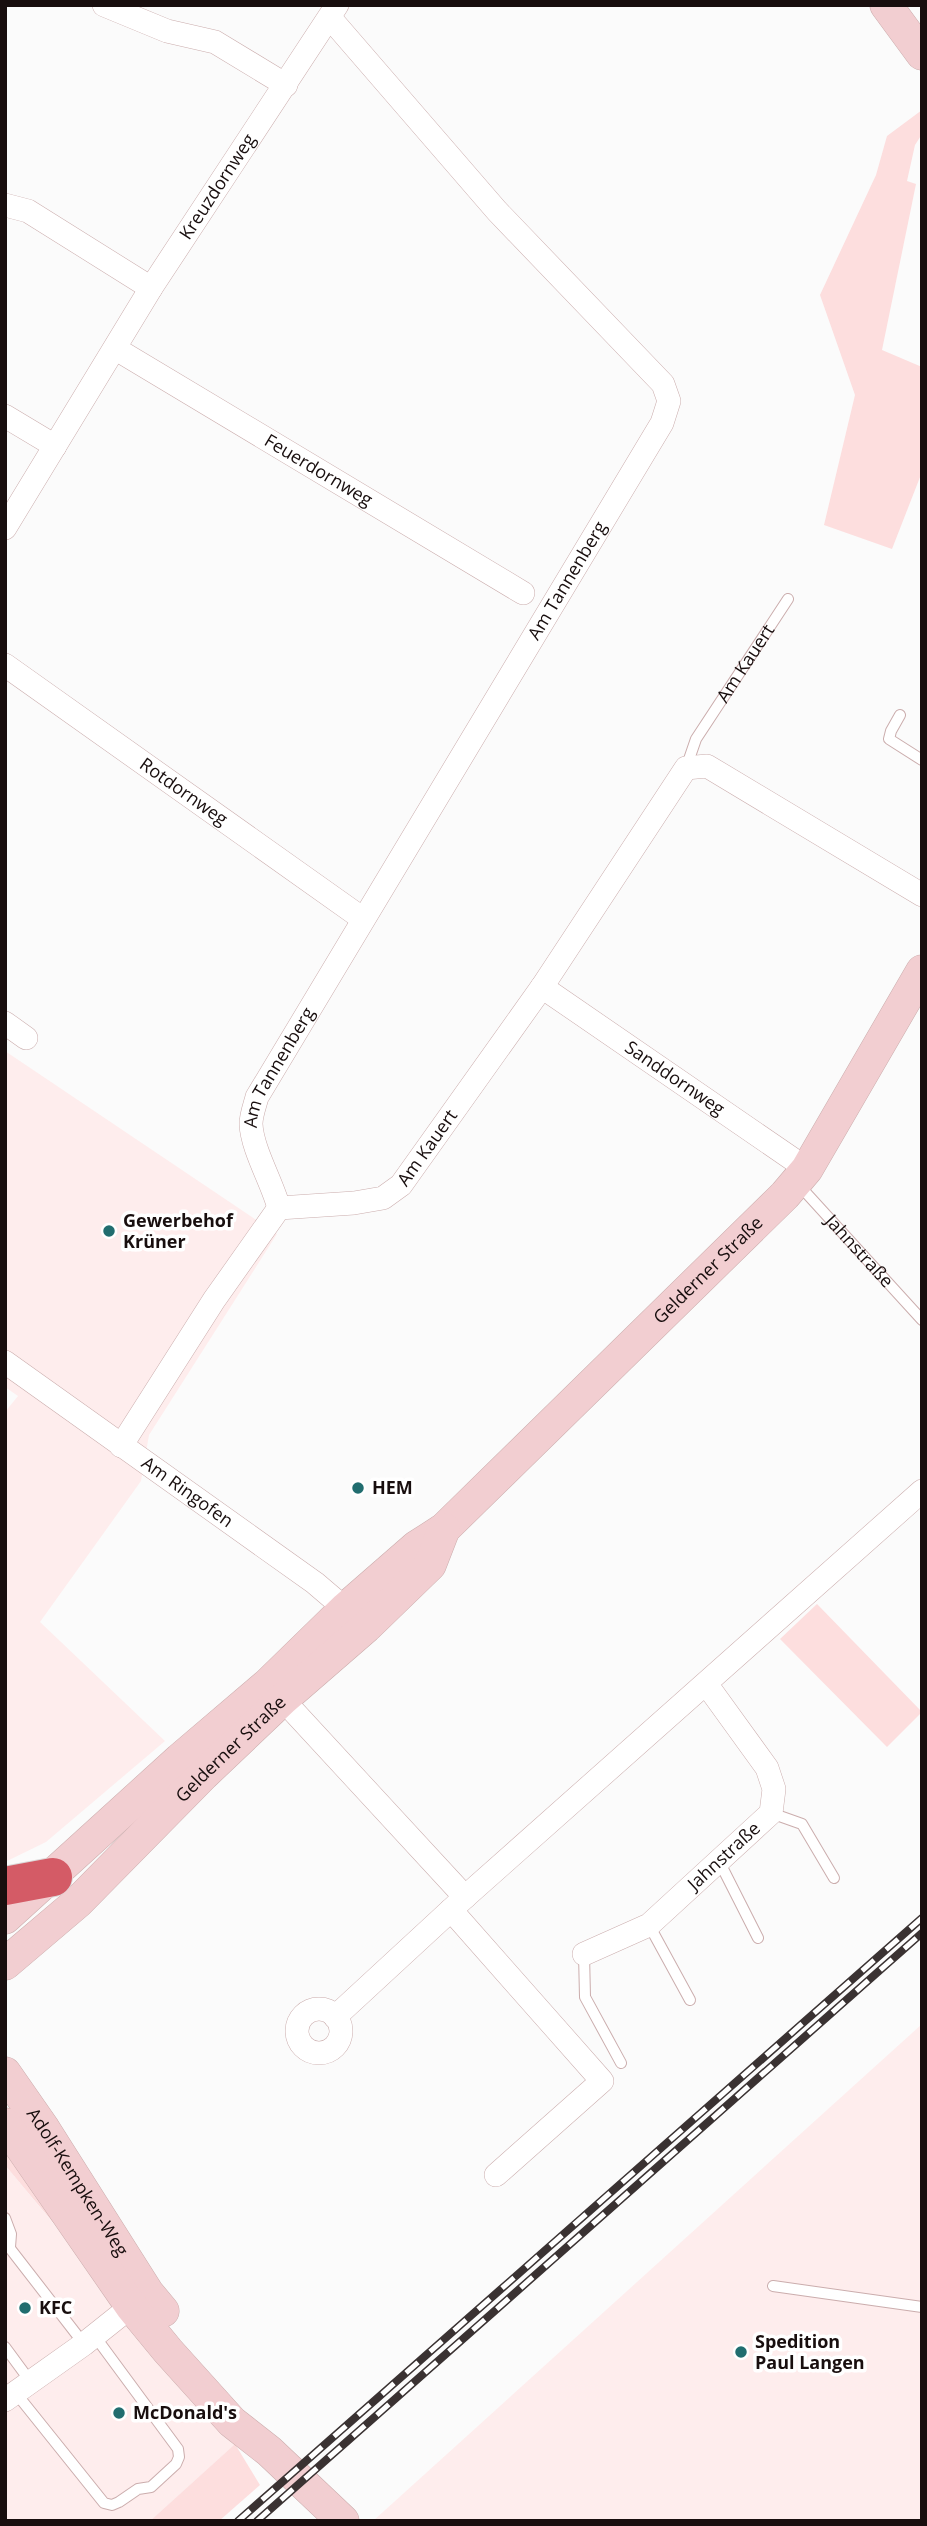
<svg xmlns="http://www.w3.org/2000/svg" width="927" height="2526" font-family="'Open Sans',sans-serif">
	<style>
		.built { fill: #feeded }
		.green { fill: #fddede }
		.lines { fill: none; stroke-linecap: round; stroke-linejoin: round }
		.lane-casing { stroke: #cbadad; stroke-width: 12 }
		.street-casing { stroke: #cbadad; stroke-width: 24 }
		.secondary-casing { stroke: #cbadad; stroke-width: 33 }
		.highway-casing { stroke: #dad8d8; stroke-width: 40 }
		.lane { stroke: #fff; stroke-width: 10 }
		.street { stroke: #fff; stroke-width: 23 }
		.secondary { stroke: #f2ced1; stroke-width: 32 }
		.highway { stroke: #d45b66; stroke-width: 38 }
		.rail-casing { stroke: #3a3232; stroke-width: 8 }
		.rail { stroke: #fff; stroke-width: 5; stroke-dasharray: 16; stroke-linecap: butt }
		.poi-dot { fill: #216d6f; stroke: #fff; stroke-width: 2.5 }
		.labels { text-anchor: middle; stroke-width: 7; stroke-linejoin: round; paint-order: stroke }
		.street-label { font-size: 18px; fill: #180e0e; stroke: #fff }
		.poi-label { font-size: 18px; font-weight: bold; fill: #180e0e; stroke: #fff; text-anchor: start }
	</style>
	<rect width="100%" height="100%" fill="#fbfbfb"/>
	<g class="built">
		<path d="M 5,1051 L 277,1234 L 149,1435 L 141,1481 L 40,1622 L 165,1741 L 46,1842 L 5,1862 L 5,1412 L 18,1396 L 5,1387 Z"/>
		<path d="M 922,2024 L 922,2521 L 373,2521 Z"/>
		<path d="M 5,2165 L 235,2444 L 150,2521 L 5,2521 Z"/>
	</g>
	<g class="green">
		<path d="M 922,110 L 922,134 L 915,145 L 907,181 L 916,184 L 882,350 L 922,367 L 922,472 L 892,549 L 824,525 L 855,395 L 820,295 L 876,175 L 887,136 Z"/>
		<path d="M 817,1604 L 922,1712 L 887,1747 L 780,1639 Z"/>
		<path d="M 5,2138 L 105,2285 L 5,2165 Z"/>
		<path d="M 235,2444 L 260,2485 L 219,2521 L 150,2521 Z"/>
	</g>
	<g class="lines">
		<g class="lane-casing">
			<g id="lane">
				<path d="M 900,715 L 891,731 L 889,739 L 922,760"/>
				<path id="s1" d="M 686,768 L 696,739 L 788,599"/>
				<path id="s2" d="M 798,1184 L 922,1320"/>
				<path d="M 771,1813 L 802,1824 L 834,1878"/>
				<path d="M 719,1861 L 758,1938"/>
				<path d="M 649,1925 L 690,2000"/>
				<path d="M 584,1954 L 585,1997 L 621,2063"/>
				<path d="M 5,2218 L 11,2234 L 10,2247 L 7,2246"/>
				<path d="M 5,2242 L 84,2344"/>
				<path d="M 773,2286 L 922,2307"/>
				<path d="M 5,2347 L 30,2381"/>
				<path d="M 15,2392 L 104,2503 L 112,2505 L 119,2502 L 138,2489 L 151,2487 L 176,2464 L 179,2457 L 178,2449 L 94,2335"/>
			</g>
		</g>
		<g class="street-casing">
			<g id="street">
				<path d="M 104,5 L 167,31 L 215,42 L 286,85"/>
				<path d="M 5,205 L 28,211 L 151,288"/>
				<path id="s3" d="M 116,349 L 523,593"/>
				<path d="M 5,416 L 55,446"/>
				<path id="s4" d="M 5,528 L 151,288 L 337,5"/>
				<path id="s5" d="M 5,665 L 363,919"/>
				<path id="s6" d="M 542,987 L 807,1169"/>
				<path d="M 5,1023 L 26,1038"/>
				<path id="s7" d="M 279,1208 C 272,1182 252,1149 251,1124 C 251,1115 255,1105 257,1097 L 662,423 L 669,401 L 663,384 L 497,211 L 331,19"/>
				<path id="s8" d="M 5,1362 L 315,1583 L 356,1618"/>
				<path id="s9" d="M 121,1446 L 214,1300 L 279,1208 L 354,1203 L 383,1198 L 401,1185 L 542,987 L 686,768 L 707,766 L 922,895"/>
				<path d="M 273,1689 L 465,1897"/>
				<path d="M 451,1910 L 602,2081 L 496,2175"/>
				<path id="s10" d="M 584,1954 L 649,1925 L 771,1813 L 774,1789 L 767,1768 L 707,1685"/>
				<circle cx="319" cy="2031" r="22"/>
				<path d="M 335,2017 L 465,1897 L 922,1491"/>
				<path d="M 5,2400 L 84,2344 L 143,2297"/>
			</g>
		</g>
		<g class="secondary-casing">
			<g id="secondary">
				<path d="M 886,5 L 922,54"/>
				<path id="s11" d="M 5,1918 L 180,1759 L 268,1684 L 346,1608 L 416,1547 L 444,1529 L 785,1195 L 807,1169 L 922,971"/>
				<path id="s12" d="M 5,1964 L 78,1902 L 203,1775 L 283,1699 L 366,1627 L 430,1565 L 444,1529"/>
				<path id="s13" d="M 5,2073 L 44,2129 L 148,2293 L 163,2311"/>
				<path d="M 5,2124 L 131,2306 L 168,2351 L 232,2422 L 269,2451 L 343,2521"/>
			</g>
		</g>
		<g class="highway-casing">
			<path id="highway" d="M 5,1886 L 53,1877"/>
		</g>
		<use href="#lane" class="lane"/>
		<use href="#street" class="street"/>
		<use href="#secondary" class="secondary"/>
		<use href="#highway" class="highway"/>
		<g class="rail-casing">
			<g id="rail">
				<path d="M 238,2521 L 922,1918"/>
				<path d="M 257,2521 L 922,1933"/>
			</g>
		</g>
		<use href="#rail" class="rail"/>
	</g>
	<g class="poi-dot">
		<circle cx="109" cy="1231" r="7"/>
		<circle cx="358" cy="1488" r="7"/>
		<circle cx="25" cy="2308" r="7"/>
		<circle cx="741" cy="2352" r="7"/>
		<circle cx="119" cy="2413" r="7"/>
	</g>
	<g class="labels">
		<g class="street-label">
			<text dy="6" stroke="none"><textPath href="#s4" startOffset="402">Kreuzdornweg</textPath></text>
			<text dy="6" stroke="none"><textPath href="#s3" startOffset="236">Feuerdornweg</textPath></text>
			<text dy="6" stroke="none"><textPath href="#s7" startOffset="719">Am Tannenberg</textPath></text>
			<text dy="6" stroke="none"><textPath href="#s1" startOffset="121">Am Kauert</textPath></text>
			<text dy="6" stroke="none"><textPath href="#s5" startOffset="219">Rotdornweg</textPath></text>
			<text dy="6" stroke="none"><textPath href="#s7" startOffset="152">Am Tannenberg</textPath></text>
			<text dy="6" stroke="none"><textPath href="#s6" startOffset="161">Sanddornweg</textPath></text>
			<text dy="6" stroke="none"><textPath href="#s9" startOffset="458">Am Kauert</textPath></text>
			<text dy="6" stroke="none"><textPath href="#s2" startOffset="91">Jahnstraße</textPath></text>
			<text dy="6" stroke="none"><textPath href="#s11" startOffset="957">Gelderner Straße</textPath></text>
			<text dy="6" stroke="none"><textPath href="#s8" startOffset="224">Am Ringofen</textPath></text>
			<text dy="6" stroke="none"><textPath href="#s12" startOffset="312">Gelderner Straße</textPath></text>
			<text dy="6" stroke="none"><textPath href="#s10" startOffset="173">Jahnstraße</textPath></text>
			<text dy="6" stroke="none"><textPath href="#s13" startOffset="131">Adolf-Kempken-Weg</textPath></text>
		</g>
		<g class="poi-label">
			<text x="123" y="1227">Gewerbehof<tspan x="123" dy="21">Krüner</tspan></text>
			<text x="372" y="1494">HEM</text>
			<text x="39" y="2314">KFC</text>
			<text x="755" y="2348">Spedition<tspan x="755" dy="21">Paul Langen</tspan></text>
			<text x="133" y="2419">McDonald's</text>
		</g>
	</g>
	<rect width="927" height="2526" fill="none" stroke="#180e0e" stroke-width="14"/>
</svg>
